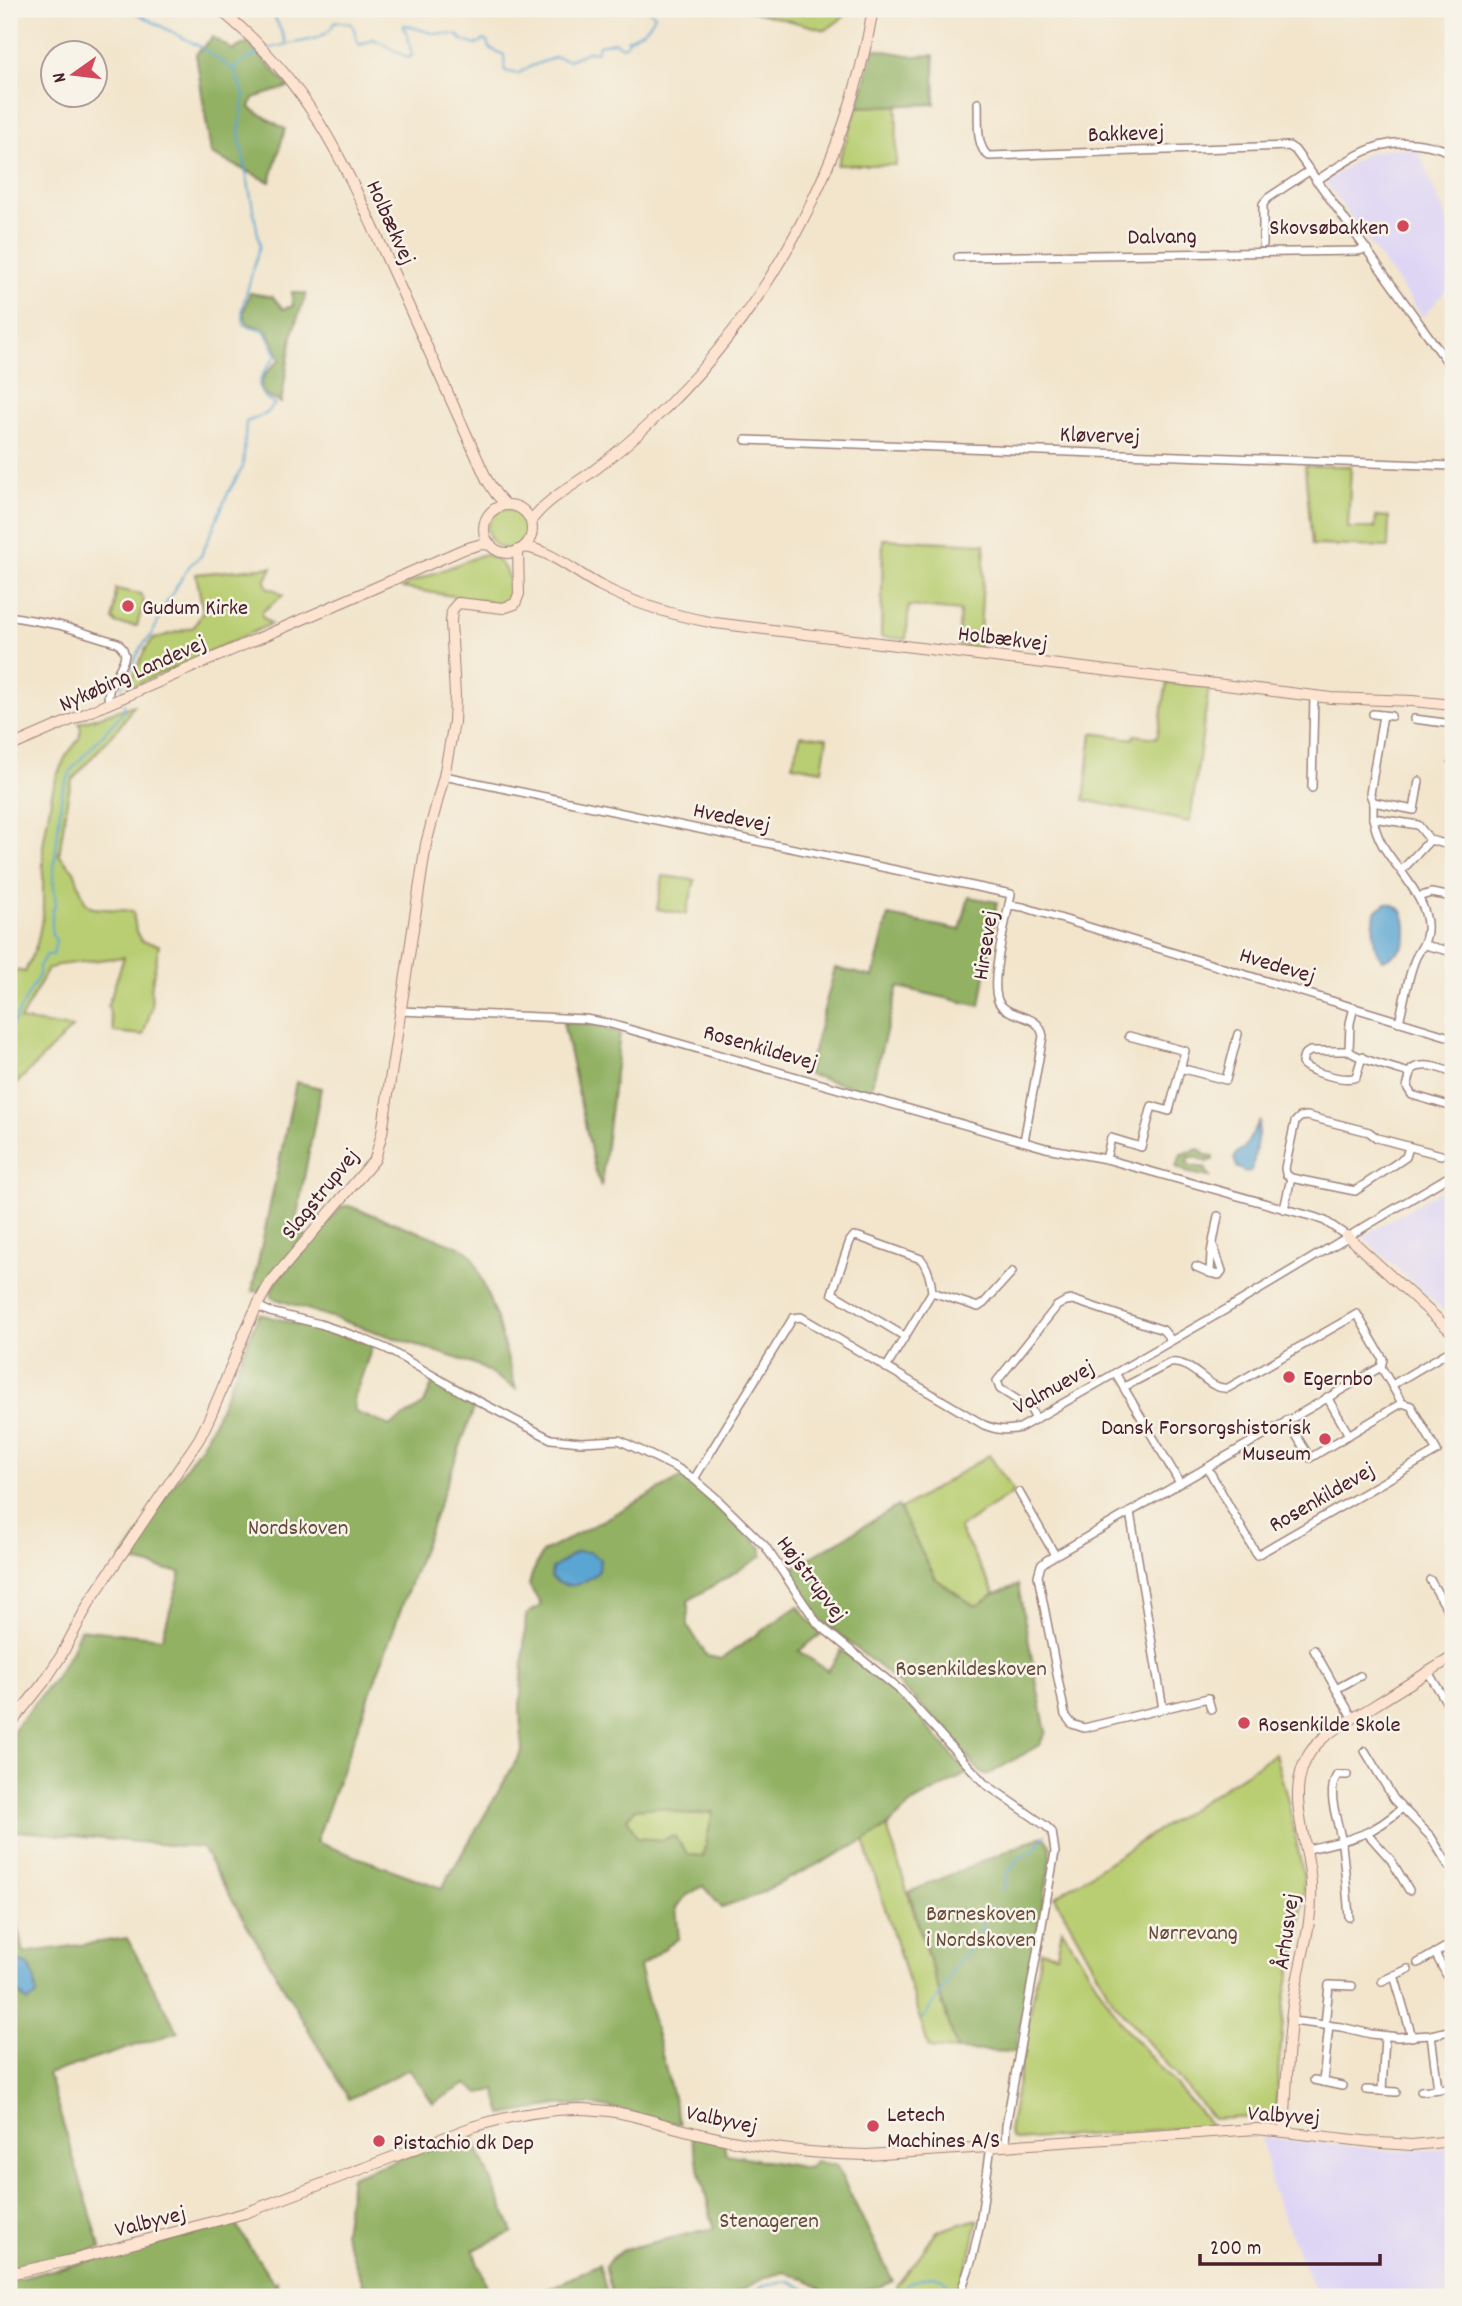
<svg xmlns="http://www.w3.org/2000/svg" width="1462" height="2306" font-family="Dekko,sans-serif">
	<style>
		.built { fill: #ded5f5 }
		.green { fill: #b9ce72; stroke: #82764e; stroke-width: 2 }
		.forest { fill: #92b164; stroke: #6e6848; stroke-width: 2; fill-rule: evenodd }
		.water { fill: #5aa5d2; stroke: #52627e; stroke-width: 2 }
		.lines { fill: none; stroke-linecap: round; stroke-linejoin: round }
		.stream { stroke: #5aa5d2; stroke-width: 2 }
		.street-casing { stroke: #9e827c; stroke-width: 10 }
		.secondary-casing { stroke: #9e827c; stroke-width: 12 }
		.street { stroke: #fff; stroke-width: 7 }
		.secondary { stroke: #fde4d1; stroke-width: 10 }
		.poi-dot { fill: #d1495b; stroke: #f7f3e8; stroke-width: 2.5 }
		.labels { text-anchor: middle; stroke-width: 5; stroke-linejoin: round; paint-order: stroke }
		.street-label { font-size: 23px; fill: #4a1f2b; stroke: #f7f3e8 }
		.poi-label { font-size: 23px; fill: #4a1f2b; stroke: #f7f3e8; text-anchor: start }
		.park-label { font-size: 23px; fill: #664b3d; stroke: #f7f3e8 }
	</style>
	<rect width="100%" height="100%" fill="#f7f3e8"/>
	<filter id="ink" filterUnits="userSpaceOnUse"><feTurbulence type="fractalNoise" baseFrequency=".0143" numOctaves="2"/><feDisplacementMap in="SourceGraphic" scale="14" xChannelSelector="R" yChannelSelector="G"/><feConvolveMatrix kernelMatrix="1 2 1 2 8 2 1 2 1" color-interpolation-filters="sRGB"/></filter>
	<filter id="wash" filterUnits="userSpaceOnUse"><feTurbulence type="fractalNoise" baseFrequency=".00686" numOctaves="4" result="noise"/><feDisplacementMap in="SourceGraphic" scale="28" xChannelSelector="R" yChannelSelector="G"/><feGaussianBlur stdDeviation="1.57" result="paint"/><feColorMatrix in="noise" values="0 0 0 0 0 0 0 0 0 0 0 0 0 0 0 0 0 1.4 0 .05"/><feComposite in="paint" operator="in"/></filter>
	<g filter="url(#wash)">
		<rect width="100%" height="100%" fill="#f2e5cc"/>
		<g class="built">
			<path d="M 1392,148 L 1418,149 L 1453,236 L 1453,275 L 1446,290 L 1423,317 L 1325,182 L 1367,153 Z"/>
			<path d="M 1453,1183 L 1453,1319 L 1362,1237 Z"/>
			<path d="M 1264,2137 L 1391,2151 L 1453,2148 L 1453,2297 L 1317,2297 L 1273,2192 L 1262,2140 Z"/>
		</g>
		<g class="green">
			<path d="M 742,9 L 849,9 L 849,13 L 826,30 Z"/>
			<path d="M 897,105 L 896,165 L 837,165 L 858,107 Z"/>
			<path d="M 1305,466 L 1351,466 L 1348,528 L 1375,528 L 1376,516 L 1389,517 L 1388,547 L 1312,545 Z"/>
			<circle cx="508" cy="529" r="20"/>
			<path d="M 883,539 L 985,544 L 979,649 L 958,645 L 960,611 L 909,606 L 906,639 L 881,637 Z"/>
			<path d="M 484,554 C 507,562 506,572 513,594 L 508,603 L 503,604 L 403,588 L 409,583 Z"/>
			<path d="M 272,567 L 265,582 L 268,588 L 275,590 L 283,595 L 262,612 L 262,616 L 271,624 L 127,689 L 145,650 L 153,639 L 194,627 L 203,611 L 196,574 Z"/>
			<path d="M 116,589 L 141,594 L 144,601 L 137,626 L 117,624 L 113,620 Z"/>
			<path d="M 1167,683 L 1209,687 L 1190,822 L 1084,800 L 1092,733 L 1133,739 L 1134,735 L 1157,738 Z"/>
			<path d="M 134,705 L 120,726 L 72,780 L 68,795 L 59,855 L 74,871 L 85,902 L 93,908 L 133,911 L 136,931 L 141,941 L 159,945 L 151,989 L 152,1007 L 143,1035 L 114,1032 L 108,1005 L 124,957 L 58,965 L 48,969 L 20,1020 L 72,1028 L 16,1084 L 9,1088 L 9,969 L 25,972 L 37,944 L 43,915 L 43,846 L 52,793 L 57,775 L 66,756 L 79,739 L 81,729 L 79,723 Z"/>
			<path d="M 801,735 L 827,738 L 822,770 L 792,765 Z"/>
			<path d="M 663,876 L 695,880 L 686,914 L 657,909 Z"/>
			<path d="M 989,1455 L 1014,1492 L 959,1528 L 995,1594 L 978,1605 L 973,1605 L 936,1579 L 900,1510 Z"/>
			<path d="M 1275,1754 L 1288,1801 L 1304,1879 L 1300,1931 L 1285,1995 L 1275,2116 L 1213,2119 L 1113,2001 L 1055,1897 Z"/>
			<path d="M 658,1807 L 689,1815 L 713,1812 L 703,1857 L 688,1854 L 661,1840 L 636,1838 L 627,1818 L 635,1809 Z"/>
			<path d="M 887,1827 L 957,2050 L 929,2048 L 864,1841 Z"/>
			<path d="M 1062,1929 L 1124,2027 L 1212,2126 L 1016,2140 L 1011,2137 L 1009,2132 L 1041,1951 L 1057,1955 Z"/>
			<path d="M 974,2220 L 978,2220 L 970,2255 L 956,2297 L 901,2297 L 896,2286 L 911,2268 L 937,2231 Z"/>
		</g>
		<g class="forest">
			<path d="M 213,37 L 233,50 L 248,42 L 289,87 L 253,98 L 250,108 L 285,129 L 270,182 L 211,154 L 196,54 Z"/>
			<path d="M 874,49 L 914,56 L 934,55 L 935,104 L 858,107 Z"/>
			<path d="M 292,292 L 306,294 L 293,331 L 281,403 C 276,400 268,398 264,394 C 252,382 273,367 280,359 L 272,339 L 265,330 L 247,323 L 243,313 L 250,293 L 273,297 L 283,309 L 293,306 Z"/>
			<path d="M 969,897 L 997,902 L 980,1006 L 898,987 L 870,1092 L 807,1074 L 835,968 L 873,977 L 888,916 L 960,930 Z"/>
			<path d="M 563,1022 L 594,1025 L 620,1033 L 601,1187 L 595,1170 Z"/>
			<path d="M 296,1082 L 321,1088 L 295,1226 L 306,1236 L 260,1292 L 252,1291 Z"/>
			<path d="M 1199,1149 L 1205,1155 L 1213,1156 L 1213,1160 L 1206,1162 L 1196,1157 L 1189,1157 L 1187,1163 L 1192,1166 L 1205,1168 L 1210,1177 L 1189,1173 L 1176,1167 L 1181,1154 Z"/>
			<path d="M 342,1206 L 349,1206 L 463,1248 L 473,1257 L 496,1317 L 516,1389 L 477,1365 L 273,1298 L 271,1292 L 274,1285 Z"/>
			<path d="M 259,1314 L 373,1344 L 354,1398 L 355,1412 L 390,1426 L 424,1404 L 434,1380 L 476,1403 L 316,1842 L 442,1888 L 522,1751 L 520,1708 L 526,1615 L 541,1605 L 529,1585 L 532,1574 L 542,1553 L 683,1477 L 762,1548 L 762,1556 L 688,1601 L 688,1626 L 707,1656 L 721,1659 L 798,1606 L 821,1634 L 799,1651 L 828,1671 L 841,1650 L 898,1693 L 968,1773 L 911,1804 L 887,1827 L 864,1841 L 752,1897 L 722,1908 L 703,1886 L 686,1896 L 676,1907 L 679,1938 L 639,1967 L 680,2124 L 595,2105 L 557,2105 L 502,2115 L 496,2090 L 480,2093 L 466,2084 L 433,2103 L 409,2069 L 349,2099 L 202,1848 L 9,1830 L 9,1736 L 55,1678 L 71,1652 L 80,1629 L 162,1638 L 181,1573 L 122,1559 L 203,1443 L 219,1411 ZM 658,1807 L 689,1815 L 713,1812 L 703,1857 L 688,1854 L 674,1836 L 661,1840 L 637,1838 L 627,1818 L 635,1809 Z"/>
			<path d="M 898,1506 L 936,1579 L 973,1605 L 978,1605 L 995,1594 L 1018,1585 L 1046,1732 L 1039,1745 L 988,1775 L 980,1772 L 931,1715 L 887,1673 L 817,1617 L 789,1570 Z"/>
			<path d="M 1040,1837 L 1044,1837 L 1051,1846 L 1051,1860 L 1015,2052 L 957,2050 L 909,1892 Z"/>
			<path d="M 9,1888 L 24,1953 L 127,1938 L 178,2032 L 48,2074 L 101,2248 L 9,2271 Z"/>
			<path d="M 471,2132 L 513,2232 L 473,2250 L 491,2297 L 368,2297 L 344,2234 L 351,2177 Z"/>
			<path d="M 691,2136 L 724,2144 L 726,2154 L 808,2168 L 815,2162 L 836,2165 L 893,2281 L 882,2286 L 839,2295 L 829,2294 L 805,2279 L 785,2272 L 766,2277 L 728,2297 L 613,2297 L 605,2266 L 611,2259 L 625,2249 L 714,2228 Z"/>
			<path d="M 235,2224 L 274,2283 L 277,2281 L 278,2297 L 9,2297 L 9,2281 Z"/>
			<path d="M 599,2264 L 608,2297 L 524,2297 L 547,2290 Z"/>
		</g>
		<g class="water">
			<path d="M 1386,903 C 1403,905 1406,916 1406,931 C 1406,934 1406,940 1405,943 C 1401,951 1391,957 1383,960 C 1371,950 1373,927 1375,912 Z"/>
			<path d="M 1260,1120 L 1253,1166 L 1251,1171 L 1245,1172 L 1237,1167 L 1234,1158 L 1237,1153 L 1245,1147 Z"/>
			<path d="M 576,1552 L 589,1552 L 600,1559 L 599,1571 C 584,1584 567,1593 551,1577 L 552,1569 Z"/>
			<path d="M 20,1962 L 29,1965 L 34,1976 L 37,1996 L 28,2002 L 20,1995 L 12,1983 L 15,1967 Z"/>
		</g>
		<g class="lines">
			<g class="stream">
				<path d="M 271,9 L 286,42"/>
				<path d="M 269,49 C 290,40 327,45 335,21 L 352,24 C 356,31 354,40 360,45 L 374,39 L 408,58 L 412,56 L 408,36 L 403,27 L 405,25 L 432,33 L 457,35 L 462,40 L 475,45 L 484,40 L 487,42 L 489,48 L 504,55 L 505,71 L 518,74 C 528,65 543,63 555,57 L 569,60 L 590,51 L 597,52 L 599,45 L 614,42 L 622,47 L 627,44 L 628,39 C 640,33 650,28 655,15 L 647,9"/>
				<path d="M 234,70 L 236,66 L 260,52"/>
				<path d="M 123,694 L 122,686 L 141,647 L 151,636 L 168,600 L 190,565 L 201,556 L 228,493 L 243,467 L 246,422 L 266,414 L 275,404 C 247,390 262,373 277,355 L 264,330 L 244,325 L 242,309 L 260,245 L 239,134 L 244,95 L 234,70 L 199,46 L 128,9"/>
				<path d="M 9,1038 L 9,1030 L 39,975 L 39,966 L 46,955 L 53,955 L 56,940 L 52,935 L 52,911 L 56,904 L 53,878 L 62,792 L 72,769 L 124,711 L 124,703"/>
				<path d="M 1003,1891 L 1007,1873 L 1020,1857 L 1033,1851 L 1045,1835"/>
				<path d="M 922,2019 L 937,1999 L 950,1977 L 953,1968 L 978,1939 L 985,1915 L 992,1907"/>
				<path d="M 744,2297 L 764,2286 L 790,2281 L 819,2297"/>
				<path d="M 884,2297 L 894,2294 L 910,2282 L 933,2276 L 943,2279 L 952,2287 L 956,2287"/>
			</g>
		</g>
	</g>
	<g filter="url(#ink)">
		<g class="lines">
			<g class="street-casing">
				<g id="street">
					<path d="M 978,103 C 979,118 975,148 989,156 L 1289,146 L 1295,150 L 1453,370"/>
					<path d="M 1316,181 C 1365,148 1394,129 1453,153"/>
					<path d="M 1263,244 L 1263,204 L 1268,198 L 1309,171"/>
					<path d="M 958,257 L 1357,251 L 1367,249"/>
					<path d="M 746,440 L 1453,466"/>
					<path d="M 9,616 L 59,625 L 118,643 L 123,649 L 125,655 C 122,672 104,686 109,704"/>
					<path d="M 1373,714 L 1391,716"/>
					<path d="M 1414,719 L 1453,724"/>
					<path d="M 1452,761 L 1453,752"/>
					<path d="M 444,776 L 1011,894 C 1007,917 991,977 997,997 C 998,1004 1004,1009 1011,1012 C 1026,1019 1039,1018 1043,1036 L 1024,1141"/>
					<path d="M 1312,788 L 1314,695"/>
					<path d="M 1373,802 L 1414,810 L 1419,781"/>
					<path d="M 1373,818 L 1373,802 L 1370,794 L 1383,715"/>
					<path d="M 1430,840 L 1453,846"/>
					<path d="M 1418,897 L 1431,893 L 1453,897"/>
					<path d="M 1009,905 L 1023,907 L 1453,1038"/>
					<path d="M 1424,945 L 1453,952"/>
					<path d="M 400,1011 L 585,1019 L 607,1023 L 1046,1148 L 1106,1159 L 1314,1217 L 1325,1221 L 1347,1236"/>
					<path d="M 1399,1022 C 1404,1002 1407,981 1414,962 C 1417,953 1424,946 1426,937 C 1432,913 1414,889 1401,871 L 1430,840 L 1418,825 L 1373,818 C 1377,841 1387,853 1401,871"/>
					<path d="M 1349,1051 L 1350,1023 L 1354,1007"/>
					<path d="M 1362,1057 L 1356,1077 C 1346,1082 1308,1072 1302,1063 L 1304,1055 L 1310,1051 L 1349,1051 C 1358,1059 1396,1069 1410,1073"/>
					<path d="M 1180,1068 L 1226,1080 L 1238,1034"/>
					<path d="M 1453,1073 C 1440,1068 1425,1062 1412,1069 L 1407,1087 L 1412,1095 L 1446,1105 L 1453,1103"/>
					<path d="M 1106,1159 L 1111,1138 L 1141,1147 L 1152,1106 L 1169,1111 L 1185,1051 L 1129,1036"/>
					<path d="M 1291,1178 L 1355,1191 L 1406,1157 L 1409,1147"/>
					<path d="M 1284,1209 L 1291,1178 L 1286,1174 L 1285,1168 L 1295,1122 L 1300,1117 L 1307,1116 L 1369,1132 L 1377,1138 L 1441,1155"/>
					<path d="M 1196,1267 L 1210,1273 L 1211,1253 L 1218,1216"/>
					<path d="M 1210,1273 L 1219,1275 L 1222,1271 L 1213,1245"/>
					<path d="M 257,1306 L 270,1312 L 320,1324 L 361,1338 L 387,1349 L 463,1393 L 551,1439 L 581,1442 L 619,1440 L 677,1468 L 694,1479 L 715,1497 L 765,1546 L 818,1624 L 901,1691 L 984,1783 L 1046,1826 L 1052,1832 L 1055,1852 L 1006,2126 L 1005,2145"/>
					<path d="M 904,1336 L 832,1293 L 850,1241 L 854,1236 L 859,1237 L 921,1259 C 929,1269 931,1280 932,1292"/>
					<path d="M 886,1368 L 932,1292 L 978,1307 L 984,1303 L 1012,1272"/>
					<path d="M 1115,1373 L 1180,1483"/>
					<path d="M 1392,1385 L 1453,1349"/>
					<path d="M 1124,1387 L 1170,1363 C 1194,1360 1207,1391 1228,1388 L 1357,1314 L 1383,1359 L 1381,1367"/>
					<path d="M 1327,1397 L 1349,1435"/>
					<path d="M 1036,1419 L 1030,1408 L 1000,1389 L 997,1381 L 1057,1306 L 1066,1301 L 1073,1300 L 1163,1330 L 1171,1340"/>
					<path d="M 1207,1467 L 1257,1555 L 1437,1451 L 1411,1406 L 1402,1403"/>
					<path d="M 694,1479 L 793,1318 L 801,1317 L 984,1425 C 997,1430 1006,1431 1020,1428 L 1232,1306 L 1453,1174"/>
					<path d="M 1019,1492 L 1055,1555"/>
					<path d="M 1130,1512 L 1163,1709"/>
					<path d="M 1430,1580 L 1453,1619"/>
					<path d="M 1314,1650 L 1353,1719"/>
					<path d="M 1428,1672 L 1453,1713"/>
					<path d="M 1336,1689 L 1360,1676"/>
					<path d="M 1211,1709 L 1208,1698 L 1084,1728 L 1072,1724 L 1065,1715 L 1038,1576 L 1041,1565 L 1047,1560 L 1381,1367 L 1402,1403 L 1310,1458 L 1287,1420"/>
					<path d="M 1365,1751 L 1394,1799 L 1431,1837 L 1449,1866"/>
					<path d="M 1347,1775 L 1337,1775 C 1325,1795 1340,1824 1342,1845 C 1345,1869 1347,1893 1349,1917"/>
					<path d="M 1368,1834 L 1391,1860 L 1409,1890"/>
					<path d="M 1308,1849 C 1347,1840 1371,1837 1402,1808"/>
					<path d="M 1435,1953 L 1453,1987"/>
					<path d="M 1418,1963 L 1444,1948"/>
					<path d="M 1394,1975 L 1412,2037"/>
					<path d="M 1382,1981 L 1408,1969"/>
					<path d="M 1292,2021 L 1341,2027 L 1371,2034 L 1398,2037 L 1431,2035 L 1453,2030"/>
					<path d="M 1325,2025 L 1329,1985 L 1352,1986"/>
					<path d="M 1431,2035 L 1438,2089"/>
					<path d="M 1314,2080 L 1342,2086"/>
					<path d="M 1323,2082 L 1329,2025"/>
					<path d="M 1366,2090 L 1396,2092"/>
					<path d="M 1382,2091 L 1385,2036"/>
					<path d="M 1421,2091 L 1449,2088"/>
					<path d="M 959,2297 L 972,2259 L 980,2224 L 991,2146"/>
				</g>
			</g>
			<g class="secondary-casing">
				<g id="secondary">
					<path d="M 219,9 C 313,84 347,170 395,276 C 426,344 456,412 487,480 L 496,494 L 506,505"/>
					<circle cx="508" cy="529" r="24"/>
					<path d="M 531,521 C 547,498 575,485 597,468 C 615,454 633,439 650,423 C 767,313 846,168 873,9"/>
					<path d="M 524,547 C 551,550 577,574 601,586 C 637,605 676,616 715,623 L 1331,698 L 1412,701 L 1453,705"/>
					<path d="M 9,747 L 464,549 L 482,544 L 491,545"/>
					<path d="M 1347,1236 L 1453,1333"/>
					<path d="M 9,1726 L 44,1682 L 61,1656 L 90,1601 L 199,1439 C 226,1389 240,1332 270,1283 L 375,1159 L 382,1133 L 426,844 L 444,776 L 454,722 L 455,695 L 451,622 L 452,610 L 458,603 L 503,608 L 515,604 L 519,594 L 518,550"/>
					<path d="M 1284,2131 C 1287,2087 1287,2042 1294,1998 C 1300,1959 1313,1925 1311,1884 C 1309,1841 1284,1794 1309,1754 C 1323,1732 1350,1721 1372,1707 C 1399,1690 1426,1673 1453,1657"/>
					<path d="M 9,2274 L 72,2260 L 245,2213 L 475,2126 C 514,2115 557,2106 597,2110 C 631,2112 664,2126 697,2133 C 753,2147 809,2154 867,2155 L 1257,2129 L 1381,2143 L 1412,2145 L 1453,2141"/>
				</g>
			</g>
			<use href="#street" class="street"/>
			<use href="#secondary" class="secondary"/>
		</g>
	</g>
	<g class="poi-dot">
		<circle cx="1403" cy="226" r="7"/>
		<circle cx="128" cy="606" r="7"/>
		<circle cx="1289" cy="1377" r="7"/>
		<circle cx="1325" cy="1439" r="7"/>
		<circle cx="1244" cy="1723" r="7"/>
		<circle cx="873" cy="2126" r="7"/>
		<circle cx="379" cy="2141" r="7"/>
	</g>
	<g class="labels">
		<g class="street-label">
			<text transform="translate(1126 132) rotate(-2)" y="8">Bakkevej</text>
			<text transform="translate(392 222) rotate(66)" y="8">Holbækvej</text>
			<text transform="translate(1162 235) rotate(-1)" y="8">Dalvang</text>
			<text transform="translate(1100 434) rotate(2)" y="8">Kløvervej</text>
			<text transform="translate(1003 637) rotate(7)" y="8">Holbækvej</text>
			<text transform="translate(132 672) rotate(-24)" y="8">Nykøbing Landevej</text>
			<text transform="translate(732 816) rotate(12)" y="8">Hvedevej</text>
			<text transform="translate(984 945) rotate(-81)" y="8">Hirsevej</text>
			<text transform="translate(1278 964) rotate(17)" y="8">Hvedevej</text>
			<text transform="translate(761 1046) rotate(16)" y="8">Rosenkildevej</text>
			<text transform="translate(319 1193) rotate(-51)" y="8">Slagstrupvej</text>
			<text transform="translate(1053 1386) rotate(-29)" y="8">Valmuevej</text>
			<text transform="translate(1321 1496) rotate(-30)" y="8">Rosenkildevej</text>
			<text transform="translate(813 1578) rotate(53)" y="8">Højstrupvej</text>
			<text transform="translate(1285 1931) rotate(-82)" y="8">Århusvej</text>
			<text transform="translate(1284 2114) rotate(4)" y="8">Valbyvej</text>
			<text transform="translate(722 2118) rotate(12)" y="8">Valbyvej</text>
			<text transform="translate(150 2220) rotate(-14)" y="8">Valbyvej</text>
		</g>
		<g class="poi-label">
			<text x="1389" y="234" text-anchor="end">Skovsøbakken</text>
			<text x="142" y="614">Gudum Kirke</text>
			<text x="1303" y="1385">Egernbo</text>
			<text x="1311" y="1434" text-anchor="end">Dansk Forsorgshistorisk<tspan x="1311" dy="26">Museum</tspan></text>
			<text x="1258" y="1731">Rosenkilde Skole</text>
			<text x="887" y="2121">Letech<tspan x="887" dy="26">Machines A/S</tspan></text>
			<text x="393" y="2149">Pistachio dk Dep</text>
		</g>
		<g class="park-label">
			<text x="298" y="1534">Nordskoven</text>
			<text x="971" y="1675">Rosenkildeskoven</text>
			<text x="981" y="1920">Børneskoven<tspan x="981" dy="26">i Nordskoven</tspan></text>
			<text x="1193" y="1939">Nørrevang</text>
			<text x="769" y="2227">Stenageren</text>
		</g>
	</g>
	<rect width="1462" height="2306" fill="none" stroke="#f7f3e8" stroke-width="35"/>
	<g transform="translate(74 74) rotate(256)"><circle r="33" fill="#f7f3e8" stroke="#b29e9c" stroke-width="2"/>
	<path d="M0-5L12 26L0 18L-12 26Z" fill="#d1495b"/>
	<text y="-10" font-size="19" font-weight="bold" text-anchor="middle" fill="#4a1f2b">N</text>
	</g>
	<path d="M1200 2254v10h180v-10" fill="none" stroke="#4a1f2b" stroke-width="3.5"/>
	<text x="1210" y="2254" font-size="21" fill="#4a1f2b" stroke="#f7f3e8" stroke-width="5" paint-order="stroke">200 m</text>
</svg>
